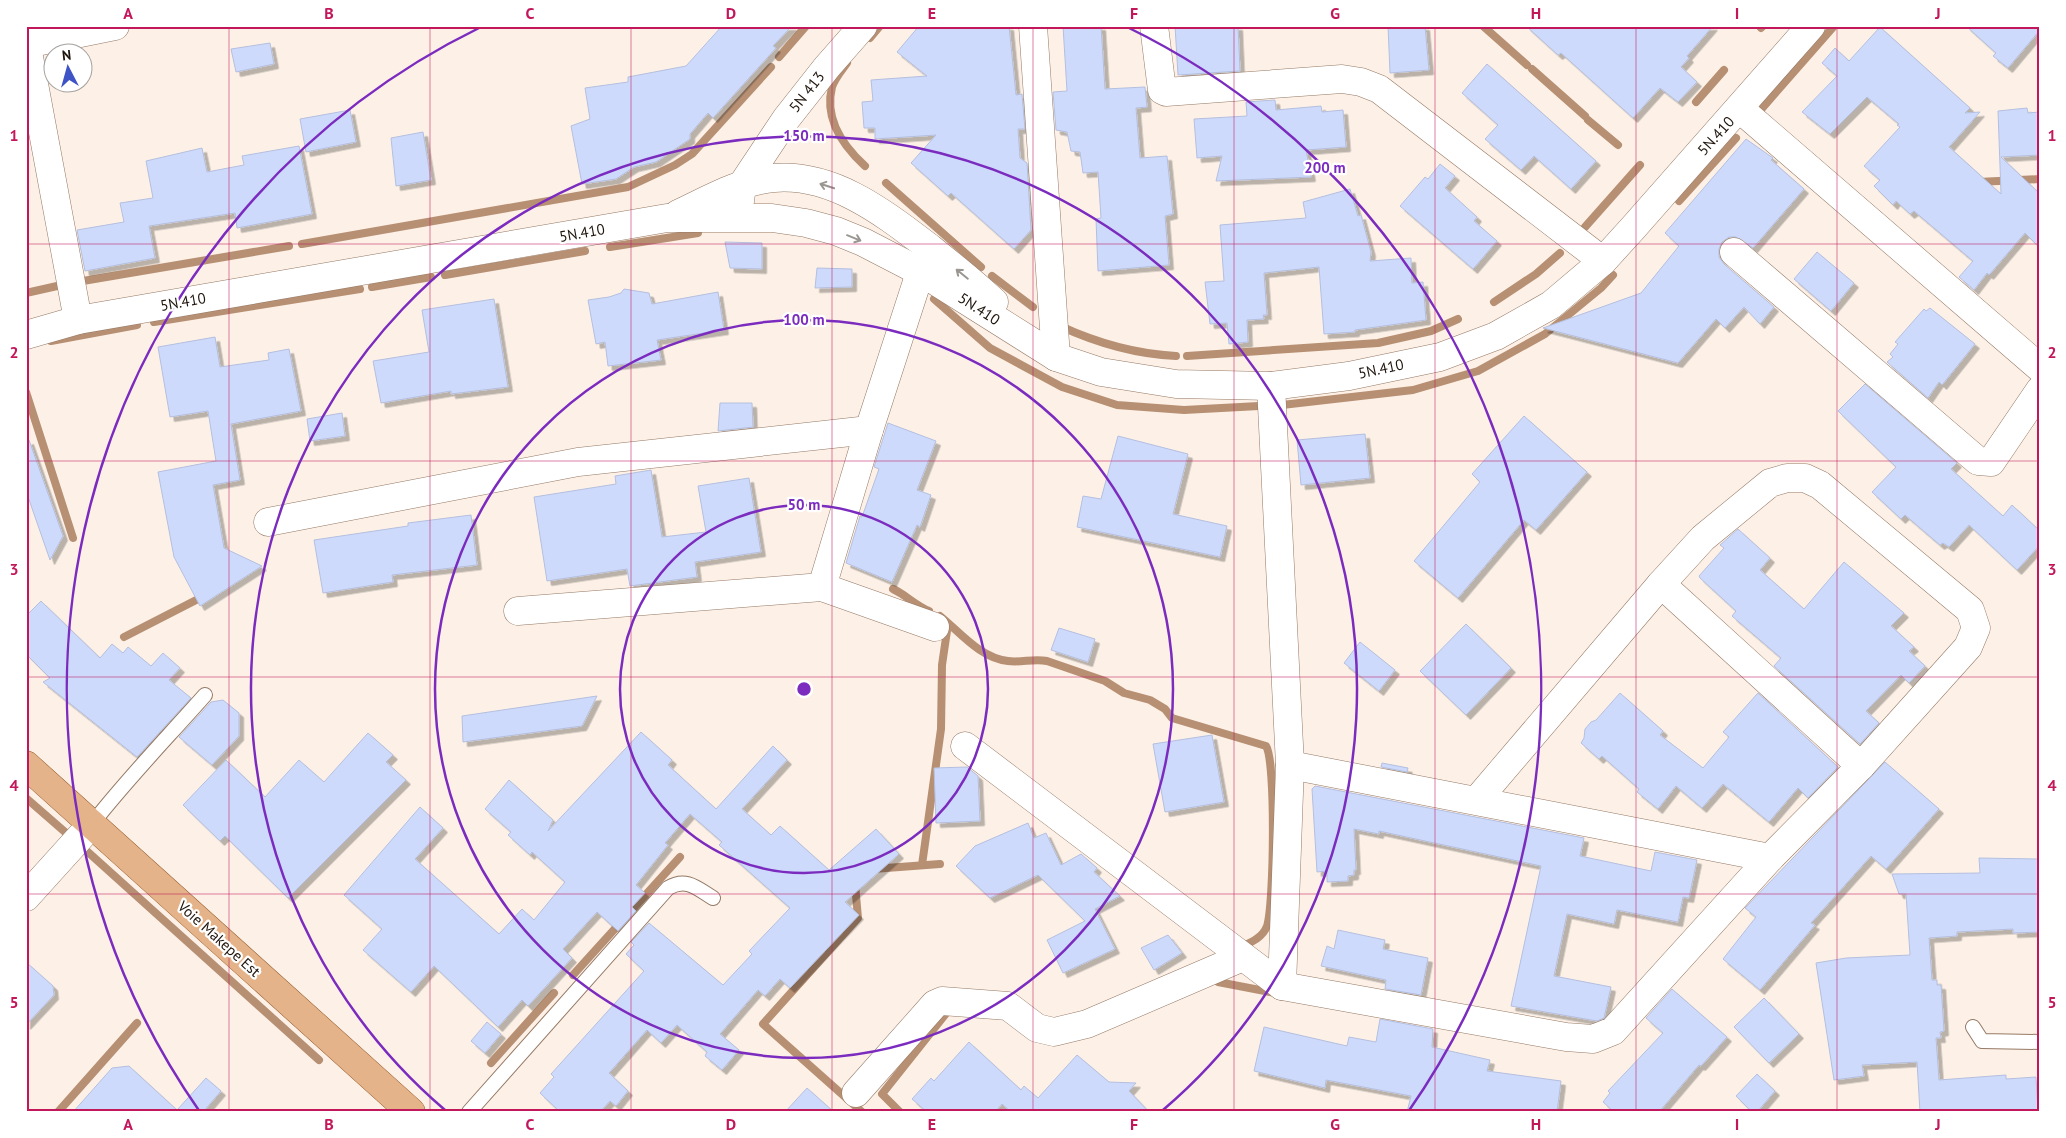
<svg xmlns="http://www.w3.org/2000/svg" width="2066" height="1138" font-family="'PT Sans',sans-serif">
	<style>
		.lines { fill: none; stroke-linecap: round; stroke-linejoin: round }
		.stream { stroke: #b79074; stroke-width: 8 }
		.building { fill: #cedafc; stroke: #b4bfde; filter: url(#shadow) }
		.service-casing { stroke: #957965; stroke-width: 16 }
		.minor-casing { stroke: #957965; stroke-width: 29 }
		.tertiary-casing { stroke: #957965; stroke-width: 29 }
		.primary-casing { stroke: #945b2b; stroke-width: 29 }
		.service { stroke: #fff; stroke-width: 14 }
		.minor { stroke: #fff; stroke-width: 28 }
		.tertiary { stroke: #fff; stroke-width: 28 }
		.primary { stroke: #e5b389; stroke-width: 28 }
		.oneway { stroke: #9a9692 }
		.grid { fill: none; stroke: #c2185b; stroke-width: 1; stroke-opacity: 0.55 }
		.ring { fill: none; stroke: #7b2cbf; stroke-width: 2.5 }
		.labels { text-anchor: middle; stroke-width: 4.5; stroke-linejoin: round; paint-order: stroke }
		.street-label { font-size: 15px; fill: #1f150d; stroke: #fff }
		.centre { fill: #7b2cbf; stroke: #fff; stroke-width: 2.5 }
		.ring-label { font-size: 15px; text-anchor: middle; font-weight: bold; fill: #7b2cbf; stroke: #fff; stroke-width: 4.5; stroke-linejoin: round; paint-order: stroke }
		.neatline { fill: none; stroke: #c2185b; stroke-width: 2 }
		.grid-label { font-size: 16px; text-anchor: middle; font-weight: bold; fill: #c2185b }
	</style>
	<defs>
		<filter id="shadow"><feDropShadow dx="4.5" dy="4.5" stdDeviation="0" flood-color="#0004"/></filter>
	</defs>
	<rect width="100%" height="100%" fill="#fdf1e7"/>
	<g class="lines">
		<g class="stream">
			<path d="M 1483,26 L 1527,65"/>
			<path d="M 1761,28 L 1763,26"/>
			<path d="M 870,38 L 880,26"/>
			<path d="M 779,57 L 806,26"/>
			<path d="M 847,63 C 842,70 835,78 832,87 C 824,119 842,145 865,166"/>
			<path d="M 1532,69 L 1585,116"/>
			<path d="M 1696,102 L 1724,70"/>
			<path d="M 1757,114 L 1834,26"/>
			<path d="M 1588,120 L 1618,145"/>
			<path d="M 1978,182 L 2040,179"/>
			<path d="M 886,183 L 981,267"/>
			<path d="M 1679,201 L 1736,138"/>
			<path d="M 1585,227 L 1640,165"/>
			<path d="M 302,244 L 628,187 L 675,165 L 692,154 L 771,67"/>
			<path d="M 610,247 L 698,233"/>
			<path d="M 445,275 L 585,251"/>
			<path d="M 992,276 L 1033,307"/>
			<path d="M 77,282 L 289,246"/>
			<path d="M 372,287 L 431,277"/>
			<path d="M 26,293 L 66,284"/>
			<path d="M 934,299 L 990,348 L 1062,387 L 1117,405 L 1184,410 L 1259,406"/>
			<path d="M 1494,302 L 1536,274 L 1560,253"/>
			<path d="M 154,322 L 360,289"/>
			<path d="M 1060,326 C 1097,343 1135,354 1176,356"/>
			<path d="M 51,341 L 137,325"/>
			<path d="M 1187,356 L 1378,343 L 1431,331 L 1458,319"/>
			<path d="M 26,392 L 73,538"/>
			<path d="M 1282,405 L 1413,390 L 1478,371 L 1545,334 L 1601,288 L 1613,275"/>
			<path d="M 893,589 C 906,595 915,605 929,611"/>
			<path d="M 940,616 C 960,632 980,658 1008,661 C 1021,663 1034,658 1047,661 L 1105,681 L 1124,693 L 1150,700 L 1165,709 L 1172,718 L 1266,746 C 1276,761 1274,905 1267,926 C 1263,937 1252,942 1241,947"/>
			<path d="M 124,637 L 204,596"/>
			<path d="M 26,798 L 65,832"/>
			<path d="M 79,844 L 319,1060"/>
			<path d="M 922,865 L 941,729 L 942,665 L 948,624"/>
			<path d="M 873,869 L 940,864"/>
			<path d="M 855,884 L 858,918 L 763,1024 L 862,1112"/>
			<path d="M 573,975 L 680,857"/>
			<path d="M 1215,979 L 1218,982 L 1275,993"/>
			<path d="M 491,1063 L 554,993"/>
			<path d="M 58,1112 L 137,1023"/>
			<path d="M 900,1112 L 882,1094 L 948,1011 L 952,1011"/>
		</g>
	</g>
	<g class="building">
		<path d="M 722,26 L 792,26 L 773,46 L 776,48 L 713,118 L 708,113 L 690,134 L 690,139 L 656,162 L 634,167 L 616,179 L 582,184 L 571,126 L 590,119 L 585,88 L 628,82 L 628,77 L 686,66 Z"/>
		<path d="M 919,26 L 1009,26 L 1016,95 L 1022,94 L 1025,129 L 1018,129 L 1020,158 L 1027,163 L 1031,230 L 1014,249 L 951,193 L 948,196 L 911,163 L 936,135 L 875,139 L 875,128 L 864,128 L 862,102 L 873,101 L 871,80 L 927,76 L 897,52 Z"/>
		<path d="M 1063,26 L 1101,26 L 1105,89 L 1145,87 L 1147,107 L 1136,108 L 1140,158 L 1167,156 L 1173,214 L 1165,216 L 1169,265 L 1098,271 L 1096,219 L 1101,218 L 1098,172 L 1083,173 L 1080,152 L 1071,151 L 1067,132 L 1056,130 L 1053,92 L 1067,91 Z"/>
		<path d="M 1175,26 L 1238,26 L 1240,71 L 1178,75 Z"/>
		<path d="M 1388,26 L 1425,26 L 1429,70 L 1390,73 Z"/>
		<path d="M 1526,26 L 1713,26 L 1687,56 L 1689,58 L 1681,67 L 1697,82 L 1678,102 L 1660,88 L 1633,118 L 1561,53 L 1558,55 Z"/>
		<path d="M 1966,26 L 2040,26 L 2040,30 L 2008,68 L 1993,56 L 1996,53 Z"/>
		<path d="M 1880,27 L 1970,108 L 1965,113 L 1980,112 L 1949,147 L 2001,194 L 1998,111 L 2027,108 L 2028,113 L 2039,112 L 2040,155 L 2001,157 L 2040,194 L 2040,248 L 2025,233 L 1989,275 L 1987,273 L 1974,290 L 1959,277 L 1973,261 L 1914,211 L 1910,214 L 1896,201 L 1893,205 L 1874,186 L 1880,180 L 1864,166 L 1900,127 L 1897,125 L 1899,124 L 1867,97 L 1830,134 L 1802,112 L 1837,76 L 1822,63 L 1835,48 L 1849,61 Z"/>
		<path d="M 270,43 L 274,64 L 236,72 L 231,49 Z"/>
		<path d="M 1487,64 L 1596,161 L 1571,189 L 1534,156 L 1521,170 L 1485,139 L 1498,125 L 1462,93 Z"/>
		<path d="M 1275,100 L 1276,110 L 1321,106 L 1322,112 L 1343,110 L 1346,147 L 1306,150 L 1311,177 L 1216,181 L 1222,156 L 1197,158 L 1194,119 L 1247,116 L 1246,102 Z"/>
		<path d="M 350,110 L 356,142 L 306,152 L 300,119 Z"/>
		<path d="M 423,132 L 431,180 L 396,186 L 391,138 Z"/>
		<path d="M 1746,139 L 1773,158 L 1771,160 L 1804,189 L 1753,248 L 1736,237 L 1729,237 L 1722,242 L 1719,249 L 1719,257 L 1724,264 L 1774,307 L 1760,324 L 1744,307 L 1725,328 L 1716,319 L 1678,363 L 1543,328 L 1641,293 L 1679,246 L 1665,233 Z"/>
		<path d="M 299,146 L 312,214 L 237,228 L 235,213 L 149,226 L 155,258 L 85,271 L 77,230 L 124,222 L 120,203 L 153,198 L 146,161 L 202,148 L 207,172 L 244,165 L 242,156 Z"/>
		<path d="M 1440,164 L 1455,176 L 1445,188 L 1477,217 L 1474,221 L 1497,241 L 1473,269 L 1400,206 L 1425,177 L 1428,179 Z"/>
		<path d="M 1350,189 L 1358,216 L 1361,215 L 1371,252 L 1370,261 L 1411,258 L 1412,283 L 1423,282 L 1426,320 L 1355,330 L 1355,332 L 1324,334 L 1319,267 L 1264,273 L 1267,315 L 1263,315 L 1264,319 L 1247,320 L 1248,342 L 1229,344 L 1227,323 L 1210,324 L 1205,282 L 1224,281 L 1220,225 L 1306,218 L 1303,202 Z"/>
		<path d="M 725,242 L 762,243 L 762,269 L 730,268 Z"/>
		<path d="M 1817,252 L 1854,283 L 1831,311 L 1794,279 Z"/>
		<path d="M 817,268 L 852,269 L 852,287 L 815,288 Z"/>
		<path d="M 624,289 L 649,293 L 652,304 L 718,292 L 724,330 L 657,340 L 661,360 L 608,366 L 605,342 L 596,344 L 588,300 L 609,297 L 621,293 Z"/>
		<path d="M 494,299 L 508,387 L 451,394 L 451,391 L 381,403 L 373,361 L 429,352 L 422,310 Z"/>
		<path d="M 1930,308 L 1975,344 L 1942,385 L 1939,382 L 1928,398 L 1887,362 L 1893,357 L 1890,354 L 1898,344 L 1895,342 L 1924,309 L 1926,311 Z"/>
		<path d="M 215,337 L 220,367 L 269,360 L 268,353 L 289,349 L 301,411 L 231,424 L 240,480 L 213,485 L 224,548 L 262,566 L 200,606 L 174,557 L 158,472 L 216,461 L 208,411 L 170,417 L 158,347 Z"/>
		<path d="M 1865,384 L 1957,463 L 1951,469 L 2003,516 L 2012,505 L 2040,531 L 2040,545 L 2017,570 L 1969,525 L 1949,547 L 1943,543 L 1940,545 L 1905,515 L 1901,519 L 1872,492 L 1896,467 L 1838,411 Z"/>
		<path d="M 720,403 L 752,403 L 753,427 L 718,431 Z"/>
		<path d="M 342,413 L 345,436 L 310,441 L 307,419 Z"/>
		<path d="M 1524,416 L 1587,472 L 1536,530 L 1524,520 L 1458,598 L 1414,561 L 1480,482 L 1472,474 Z"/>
		<path d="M 888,423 L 936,441 L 917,490 L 931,495 L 920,527 L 917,525 L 892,582 L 846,563 L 860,516 L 862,517 L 879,469 L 874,467 Z"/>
		<path d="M 1365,434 L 1370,478 L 1301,485 L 1297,440 Z"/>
		<path d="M 1118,436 L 1188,454 L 1173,514 L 1227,526 L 1220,557 L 1077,527 L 1083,496 L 1101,499 Z"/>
		<path d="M 29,440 L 63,536 L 50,560 L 26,491 L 26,441 Z"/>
		<path d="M 651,470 L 662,537 L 706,532 L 698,486 L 749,478 L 761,552 L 695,562 L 697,577 L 630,586 L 627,569 L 547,581 L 534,497 L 616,484 L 615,476 Z"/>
		<path d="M 471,515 L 477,565 L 392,575 L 393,582 L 323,593 L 314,540 L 408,526 L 408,523 Z"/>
		<path d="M 1738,529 L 1770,558 L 1760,570 L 1804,609 L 1844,562 L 1904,613 L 1891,626 L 1914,647 L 1909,651 L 1925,666 L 1909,683 L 1901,675 L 1866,711 L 1879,723 L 1860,744 L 1774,666 L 1781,658 L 1732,616 L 1736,611 L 1700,578 L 1699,576 L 1724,548 L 1720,545 Z"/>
		<path d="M 41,601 L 100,658 L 112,644 L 123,653 L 128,647 L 151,666 L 163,653 L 180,668 L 169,680 L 191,698 L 137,757 L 43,682 L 50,678 L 26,654 L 26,616 Z"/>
		<path d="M 1466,624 L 1511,668 L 1466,715 L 1420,671 Z"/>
		<path d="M 1059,628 L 1095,639 L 1088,662 L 1051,650 Z"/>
		<path d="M 1360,642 L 1395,670 L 1379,691 L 1344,663 Z"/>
		<path d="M 1620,693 L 1663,731 L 1660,735 L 1703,768 L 1729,737 L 1723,732 L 1758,693 L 1838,767 L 1808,798 L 1798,788 L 1769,822 L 1723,784 L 1702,808 L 1676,786 L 1658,809 L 1637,792 L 1639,789 L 1602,756 L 1599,759 L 1581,743 L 1584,738 L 1585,729 L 1591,722 L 1596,720 Z"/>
		<path d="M 597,696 L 582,726 L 463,742 L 462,716 Z"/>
		<path d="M 223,700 L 239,713 L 239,736 L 212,765 L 179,737 L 211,702 Z"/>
		<path d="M 641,732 L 672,760 L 668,765 L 716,809 L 773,746 L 787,760 L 742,809 L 771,835 L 780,826 L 829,870 L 876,829 L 899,854 L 845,902 L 859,915 L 790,988 L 780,979 L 765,996 L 758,990 L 720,1034 L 739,1050 L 722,1070 L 705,1056 L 707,1052 L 677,1025 L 661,1043 L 647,1030 L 609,1073 L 628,1091 L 616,1106 L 610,1101 L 600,1112 L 560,1112 L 540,1093 L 554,1077 L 551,1074 L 644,971 L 626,954 L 634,945 L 631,942 L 649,923 L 723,985 L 752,954 L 749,951 L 790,908 L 719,845 L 722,842 L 690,814 L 665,843 L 668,845 L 636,885 L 645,893 L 632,907 L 636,911 L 618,931 L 597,912 L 563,949 L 572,958 L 528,1006 L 522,1000 L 498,1027 L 434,966 L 411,992 L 363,950 L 382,929 L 344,895 L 420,807 L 443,828 L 415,859 L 499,934 L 522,909 L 534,920 L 565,882 L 532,852 L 530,855 L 508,835 L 511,832 L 485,809 L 509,780 L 553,820 L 548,831 Z"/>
		<path d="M 368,733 L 393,755 L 386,762 L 406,780 L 288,898 L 225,836 L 220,841 L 183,805 L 226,760 L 265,797 L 299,760 L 324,782 Z"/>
		<path d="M 1212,735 L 1224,802 L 1165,812 L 1153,744 Z"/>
		<path d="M 1885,762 L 1939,809 L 1886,869 L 1871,856 L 1811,923 L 1815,925 L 1760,990 L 1723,959 L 1756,917 L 1745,908 Z"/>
		<path d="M 1382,763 L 1408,768 L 1407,772 L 1381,767 Z"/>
		<path d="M 967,767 L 978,776 L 980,821 L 936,823 L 934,768 Z"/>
		<path d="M 1315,786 L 1584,838 L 1580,856 L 1651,871 L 1655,852 L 1697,860 L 1689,898 L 1683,897 L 1678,922 L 1617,910 L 1614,924 L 1567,914 L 1554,976 L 1611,987 L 1604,1018 L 1597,1021 L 1511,1006 L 1541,866 L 1379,831 L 1379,834 L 1354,829 L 1356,870 L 1354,870 L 1354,875 L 1348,876 L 1348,881 L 1327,882 L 1327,871 L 1317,872 L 1312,789 Z"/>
		<path d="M 1028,823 L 1034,838 L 1046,833 L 1061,865 L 1081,854 L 1097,868 L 1094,872 L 1120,896 L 1095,909 L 1115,949 L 1063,973 L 1047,940 L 1085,921 L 1038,875 L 990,898 L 956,866 L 975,846 Z"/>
		<path d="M 1979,858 L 2038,859 L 2040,932 L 2013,933 L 2013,929 L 1957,932 L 1957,936 L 1929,938 L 1932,980 L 1937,980 L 1937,985 L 1941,985 L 1944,1031 L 1940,1032 L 1941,1038 L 1936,1038 L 1939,1080 L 2006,1075 L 2006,1079 L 2036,1077 L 2038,1112 L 1920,1112 L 1917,1062 L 1862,1065 L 1864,1076 L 1834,1080 L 1816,963 L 1846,958 L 1910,955 L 1906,894 L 1899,894 L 1892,874 L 1980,873 Z"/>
		<path d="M 1338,930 L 1385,940 L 1383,949 L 1428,958 L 1421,995 L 1385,989 L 1386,980 L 1321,966 L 1327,946 L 1334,949 Z"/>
		<path d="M 1168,935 L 1182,953 L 1154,970 L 1141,948 Z"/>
		<path d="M 26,962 L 53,986 L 54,995 L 26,1025 Z"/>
		<path d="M 1672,989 L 1727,1037 L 1701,1066 L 1699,1065 L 1659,1112 L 1614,1112 L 1603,1102 L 1610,1093 L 1608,1091 L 1663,1033 L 1646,1018 Z"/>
		<path d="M 1764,998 L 1799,1034 L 1769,1063 L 1734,1027 Z"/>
		<path d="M 1380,1019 L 1433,1029 L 1432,1047 L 1490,1060 L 1487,1071 L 1561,1081 L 1557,1112 L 1407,1112 L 1411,1096 L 1326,1080 L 1325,1088 L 1254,1071 L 1264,1027 L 1347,1046 L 1349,1037 L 1376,1042 Z"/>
		<path d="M 487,1022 L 501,1034 L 485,1053 L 471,1041 Z"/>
		<path d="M 969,1042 L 1021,1090 L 1024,1086 L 1038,1098 L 1077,1055 L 1109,1082 L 1136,1083 L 1129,1091 L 1149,1112 L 1011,1112 L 1002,1104 L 995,1112 L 927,1112 L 912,1099 L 931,1078 L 934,1081 Z"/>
		<path d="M 129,1066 L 177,1110 L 206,1078 L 221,1091 L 203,1112 L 73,1112 L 112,1068 Z"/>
		<path d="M 1757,1074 L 1775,1091 L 1757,1112 L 1752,1112 L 1736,1096 Z"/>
		<path d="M 807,1088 L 834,1112 L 785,1112 Z"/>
	</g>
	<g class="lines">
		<g class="service-casing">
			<g id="service">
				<path d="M 92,824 C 127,779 167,738 205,695"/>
				<path d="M 1973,1027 L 1982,1041 L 2040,1042"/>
				<path d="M 469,1112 L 668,888 C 686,877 697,888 713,898"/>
			</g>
		</g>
		<g class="minor-casing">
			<g id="minor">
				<path d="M 1033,26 L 1056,357"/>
				<path d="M 1154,26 L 1162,90 L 1166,92 L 1342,79 L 1361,82 L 1379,89 L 1603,261"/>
				<path d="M 26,41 L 78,320"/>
				<path d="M 26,44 L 115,26"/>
				<path d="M 1740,109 L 2040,368"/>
				<path d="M 738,217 L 742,185 L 786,119 L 827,67 L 863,26"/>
				<path d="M 1734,252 L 1978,461 L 1991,462 L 2040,390"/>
				<path d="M 1271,386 L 1290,765 L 1282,986"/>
				<path d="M 268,522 L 578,462 L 869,430"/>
				<path d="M 1661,584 L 1861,766"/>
				<path d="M 822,587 L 935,627"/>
				<path d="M 518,611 L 822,587 L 869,430 L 927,251"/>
				<path d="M 965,746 L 1282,986 L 1566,1037 L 1593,1039 L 1613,1031 L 1770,858 L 1861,766 L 1968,647 L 1976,628 L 1970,610 L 1820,485 L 1805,478 L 1787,478 L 1770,483 L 1703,538 L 1661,584 L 1477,800"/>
				<path d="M 1290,765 L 1770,858"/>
				<path d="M 26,897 L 92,824"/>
				<path d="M 856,1093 L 935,1004 L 942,1001 L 1008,1006 L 1037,1028 L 1054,1032 L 1087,1024 L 1243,957"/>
			</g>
		</g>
		<g class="tertiary-casing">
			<g id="tertiary">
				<path d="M 678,214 C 708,200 740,181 774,178 C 834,173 885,214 930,248 C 952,266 974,283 994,302"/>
				<path d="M 26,335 L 78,320 L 667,218 L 772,218 L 806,223 L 836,231 L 863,242 L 921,272 L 1056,357 L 1101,372 L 1176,384 L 1271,386 L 1349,376 L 1440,357 L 1496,336 L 1551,305 L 1603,261 L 1633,228 L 1811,26"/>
			</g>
		</g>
		<g class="primary-casing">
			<path id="primary" d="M 26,765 L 411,1112"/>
		</g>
		<use href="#service" class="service"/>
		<use href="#minor" class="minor"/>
		<use href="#tertiary" class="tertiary"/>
		<use href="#primary" class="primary"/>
	</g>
	<defs><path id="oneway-shaft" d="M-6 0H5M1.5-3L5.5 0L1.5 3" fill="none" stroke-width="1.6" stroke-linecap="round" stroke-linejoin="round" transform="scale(1.25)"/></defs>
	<g class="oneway">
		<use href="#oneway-shaft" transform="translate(827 186) rotate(-162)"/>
		<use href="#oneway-shaft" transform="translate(854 238) rotate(22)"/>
		<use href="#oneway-shaft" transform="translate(962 274) rotate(-141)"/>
	</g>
	<path class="grid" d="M 229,26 L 229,1112M 430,26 L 430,1112M 631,26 L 631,1112M 832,26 L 832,1112M 1033,26 L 1033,1112M 1234,26 L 1234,1112M 1435,26 L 1435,1112M 1636,26 L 1636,1112M 1837,26 L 1837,1112M 26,244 L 2040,244M 26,461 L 2040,461M 26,677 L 2040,677M 26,894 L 2040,894"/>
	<g class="ring">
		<circle cx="804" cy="689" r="184"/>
		<circle cx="804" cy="689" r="369"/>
		<path d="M445 1110A553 553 0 1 1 1163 1110"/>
		<path d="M200 1112A737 737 0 0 1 481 27M1127 27A737 737 0 0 1 1408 1112"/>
	</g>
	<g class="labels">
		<g class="street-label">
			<text transform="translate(807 92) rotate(-52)" y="5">5N 413</text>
			<text transform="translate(1716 136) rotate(-48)" y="5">5N.410</text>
			<text transform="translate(582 233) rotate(-10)" y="5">5N.410</text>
			<text transform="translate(183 302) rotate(-10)" y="5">5N.410</text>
			<text transform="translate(979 309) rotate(33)" y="5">5N.410</text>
			<text transform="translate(1381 369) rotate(-12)" y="5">5N.410</text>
			<text transform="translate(219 939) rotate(42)" y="5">Voie Makepe Est</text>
		</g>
	</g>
	<circle cx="804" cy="689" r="8" class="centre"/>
	<g class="ring-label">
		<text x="804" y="141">150 m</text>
		<text x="1325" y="173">200 m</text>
		<text x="804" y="325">100 m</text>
		<text x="804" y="510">50 m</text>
	</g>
	<rect width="2066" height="1138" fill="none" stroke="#ffffff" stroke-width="55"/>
	<g transform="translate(68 68) rotate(354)"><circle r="24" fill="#ffffff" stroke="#a5a19e"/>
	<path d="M0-4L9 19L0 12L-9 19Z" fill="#3e53c6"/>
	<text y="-8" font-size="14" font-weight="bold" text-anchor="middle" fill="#1f150d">N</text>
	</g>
	<rect x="28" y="28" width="2010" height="1082" class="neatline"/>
	<g class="grid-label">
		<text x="128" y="19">A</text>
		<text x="329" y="19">B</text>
		<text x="530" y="19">C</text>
		<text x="731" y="19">D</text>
		<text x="932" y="19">E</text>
		<text x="1134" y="19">F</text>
		<text x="1335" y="19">G</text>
		<text x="1536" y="19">H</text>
		<text x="1737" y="19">I</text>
		<text x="1938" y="19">J</text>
		<text x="14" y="141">1</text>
		<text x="2052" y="141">1</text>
		<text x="14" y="358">2</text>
		<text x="2052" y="358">2</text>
		<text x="14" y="575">3</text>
		<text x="2052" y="575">3</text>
		<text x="14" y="791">4</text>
		<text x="2052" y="791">4</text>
		<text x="14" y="1008">5</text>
		<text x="2052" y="1008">5</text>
		<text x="128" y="1130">A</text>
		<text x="329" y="1130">B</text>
		<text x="530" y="1130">C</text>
		<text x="731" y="1130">D</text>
		<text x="932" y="1130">E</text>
		<text x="1134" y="1130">F</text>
		<text x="1335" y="1130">G</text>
		<text x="1536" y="1130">H</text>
		<text x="1737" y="1130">I</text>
		<text x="1938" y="1130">J</text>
	</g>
</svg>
